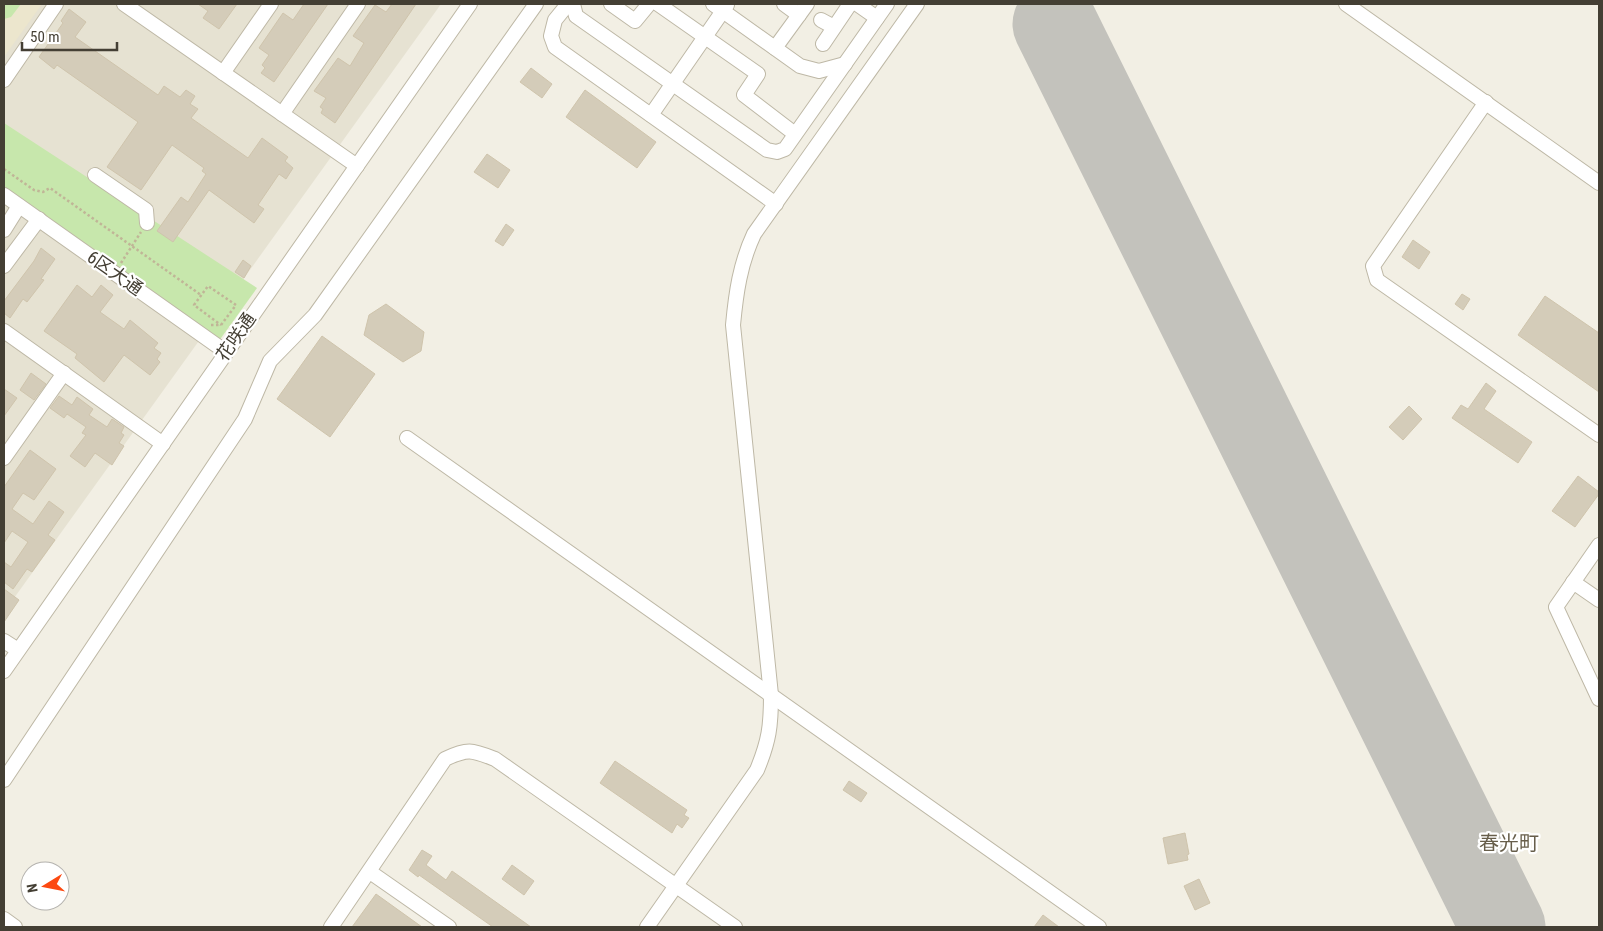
<svg xmlns="http://www.w3.org/2000/svg" width="1603" height="931" font-family="'Roboto Condensed','Noto Sans JP',sans-serif">
	<style>
		.residential { fill: #e6e2d2 }
		.education { fill: #ece6cd }
		.green { fill: #c7e7ac }
		.lines { fill: none; stroke-linecap: round; stroke-linejoin: round }
		.runway { stroke: #c3c2bc; stroke-width: 85 }
		.building { fill: #d4ccb9; stroke: #cfc4ac }
		.minor-casing { stroke: #beb8a6; stroke-width: 16 }
		.path { stroke: #c0b597; stroke-width: 2.5; stroke-dasharray: 2.5 2.5; stroke-linecap: butt }
		.minor { stroke: #fff; stroke-width: 14 }
		.labels { text-anchor: middle; stroke-width: 4.5; stroke-linejoin: round; paint-order: stroke }
		.street-label { font-size: 18px; fill: #443f34; stroke: #fff }
		.quarter-label { font-size: 20px; fill: #675e4b; stroke: #fff }
	</style>
	<rect width="100%" height="100%" fill="#f2efe4"/>
	<path class="residential" d="M 4,4 L 441,4 L 4,612 Z"/>
	<path class="education" d="M 4,4 L 42,4 L 4,57 Z"/>
	<g class="green">
		<path d="M 4,4 L 21,4 L 11,17 L 4,19 Z"/>
		<path d="M 4,123 L 257,288 L 216,345 L 4,194 Z"/>
	</g>
	<g class="lines">
		<path class="runway" d="M 1055,24 L 1503,927"/>
	</g>
	<g class="building">
		<path d="M 198,4 L 237,4 L 219,29 L 203,18 L 208,11 Z"/>
		<path d="M 304,4 L 328,4 L 274,82 L 261,73 L 265,68 L 262,65 L 269,55 L 259,48 L 283,13 L 293,20 Z"/>
		<path d="M 392,4 L 416,4 L 335,123 L 321,113 L 323,109 L 320,107 L 326,98 L 314,91 L 338,58 L 350,66 L 364,43 L 353,36 L 375,5 L 386,12 Z"/>
		<path d="M 69,9 L 86,22 L 75,37 L 158,95 L 164,86 L 180,97 L 186,90 L 195,96 L 190,104 L 198,109 L 191,118 L 248,158 L 262,138 L 288,157 L 285,161 L 293,168 L 286,179 L 279,174 L 258,205 L 264,209 L 254,223 L 209,190 L 173,242 L 157,231 L 181,197 L 188,202 L 206,174 L 202,171 L 204,168 L 172,145 L 141,190 L 107,167 L 138,122 L 57,65 L 54,69 L 39,57 L 63,23 L 61,21 Z"/>
		<path d="M 531,68 L 552,84 L 542,98 L 520,82 Z"/>
		<path d="M 585,90 L 656,142 L 637,168 L 566,117 Z"/>
		<path d="M 487,154 L 510,170 L 498,188 L 474,172 Z"/>
		<path d="M 506,224 L 514,230 L 503,246 L 495,241 Z"/>
		<path d="M 1413,240 L 1430,252 L 1419,269 L 1402,257 Z"/>
		<path d="M 41,248 L 55,259 L 41,279 L 44,280 L 27,302 L 23,299 L 10,318 L 4,313 L 4,301 L 34,261 Z"/>
		<path d="M 243,260 L 251,266 L 244,278 L 235,272 Z"/>
		<path d="M 77,285 L 92,297 L 101,285 L 113,295 L 100,312 L 124,329 L 130,320 L 158,343 L 154,348 L 161,353 L 157,359 L 160,362 L 150,375 L 124,355 L 104,382 L 75,358 L 77,354 L 44,331 Z"/>
		<path d="M 1462,294 L 1470,299 L 1463,310 L 1455,304 Z"/>
		<path d="M 1545,296 L 1599,333 L 1599,392 L 1518,335 Z"/>
		<path d="M 386,304 L 424,332 L 421,351 L 403,362 L 364,335 L 369,315 Z"/>
		<path d="M 322,336 L 375,374 L 330,437 L 277,399 Z"/>
		<path d="M 31,373 L 46,384 L 34,400 L 20,390 Z"/>
		<path d="M 1486,383 L 1496,391 L 1484,409 L 1532,442 L 1518,463 L 1452,418 L 1461,405 L 1468,409 Z"/>
		<path d="M 4,389 L 17,398 L 4,416 Z"/>
		<path d="M 59,396 L 72,405 L 77,397 L 93,409 L 89,415 L 107,427 L 112,419 L 124,427 L 121,433 L 124,435 L 119,443 L 124,446 L 112,465 L 95,453 L 85,467 L 70,456 L 86,435 L 82,433 L 86,427 L 67,414 L 64,418 L 50,408 Z"/>
		<path d="M 1409,406 L 1422,419 L 1403,440 L 1389,427 Z"/>
		<path d="M 30,450 L 56,469 L 34,500 L 23,493 L 12,509 L 33,524 L 49,501 L 64,512 L 48,535 L 55,540 L 32,572 L 27,569 L 13,589 L 4,582 L 4,562 L 11,567 L 28,542 L 12,531 L 4,543 L 4,487 Z"/>
		<path d="M 1578,476 L 1599,492 L 1599,494 L 1575,527 L 1552,511 Z"/>
		<path d="M 4,589 L 19,600 L 4,622 Z"/>
		<path d="M 615,761 L 687,810 L 684,815 L 689,818 L 682,828 L 677,824 L 672,833 L 600,783 Z"/>
		<path d="M 849,781 L 867,793 L 861,802 L 843,790 Z"/>
		<path d="M 1185,833 L 1189,854 L 1187,855 L 1188,860 L 1168,864 L 1163,838 Z"/>
		<path d="M 422,850 L 432,856 L 426,865 L 446,880 L 452,871 L 531,927 L 493,927 L 419,875 L 418,877 L 409,870 Z"/>
		<path d="M 512,865 L 534,881 L 524,895 L 502,879 Z"/>
		<path d="M 1199,879 L 1210,903 L 1195,910 L 1184,886 Z"/>
		<path d="M 376,894 L 422,927 L 352,927 Z"/>
		<path d="M 1043,915 L 1059,927 L 1034,927 Z"/>
	</g>
	<g class="lines">
		<g class="minor-casing">
			<g id="minor">
				<path d="M 124,4 L 357,166"/>
				<path d="M 568,4 L 555,20 L 551,36 L 555,47 L 776,204"/>
				<path d="M 573,4 L 576,16 L 767,150 L 777,152 L 785,149 L 887,4"/>
				<path d="M 611,4 L 635,21 L 649,4"/>
				<path d="M 658,4 L 758,74 L 744,95 L 795,134"/>
				<path d="M 713,4 L 800,66 L 819,71 L 845,64"/>
				<path d="M 784,4 L 799,15"/>
				<path d="M 857,4 L 877,18"/>
				<path d="M 1346,4 L 1599,183"/>
				<path d="M 821,20 L 834,27"/>
				<path d="M 823,44 L 850,4"/>
				<path d="M 775,48 L 807,4"/>
				<path d="M 223,73 L 271,4"/>
				<path d="M 4,80 L 56,4"/>
				<path d="M 1486,102 L 1373,266 L 1377,280 L 1599,435"/>
				<path d="M 282,114 L 358,4"/>
				<path d="M 651,115 L 727,5"/>
				<path d="M 95,175 L 146,210 L 147,223"/>
				<path d="M 4,195 L 226,352"/>
				<path d="M 4,230 L 19,206"/>
				<path d="M 4,266 L 39,219"/>
				<path d="M 4,331 L 163,444"/>
				<path d="M 407,438 L 1099,927"/>
				<path d="M 4,458 L 64,373"/>
				<path d="M 1599,545 L 1556,607 L 1599,699"/>
				<path d="M 1573,582 L 1599,600"/>
				<path d="M 4,641 L 18,650"/>
				<path d="M 4,671 L 470,4"/>
				<path d="M 4,780 L 245,419 L 270,361 L 315,315 L 536,4"/>
				<path d="M 370,872 L 449,927"/>
				<path d="M 4,919 L 15,927"/>
				<path d="M 331,927 L 445,759 C 468,748 472,750 495,759 L 735,927"/>
				<path d="M 647,927 L 757,770 C 769,741 771,726 771,695 L 733,325 C 736,293 740,264 754,234 L 917,4"/>
			</g>
		</g>
		<g class="path">
			<path d="M 4,169 L 34,190 L 43,192 L 50,188 L 201,295"/>
			<path d="M 121,263 L 141,232"/>
			<path d="M 211,325 L 221,325 L 236,305 L 208,286 L 194,305 L 221,325"/>
		</g>
		<use href="#minor" class="minor"/>
	</g>
	<g class="labels">
		<g class="street-label">
			<text transform="translate(115 273) rotate(35)" y="6">6区大通</text>
			<text transform="translate(236 337) rotate(-55)" y="6">花咲通</text>
		</g>
		<g class="quarter-label">
			<text x="1509" y="850">春光町</text>
		</g>
	</g>
	<rect width="1603" height="931" fill="none" stroke="#443f34" stroke-width="10"/>
	<g transform="translate(45 886) rotate(260)"><circle r="24" fill="#ffffff" stroke="#b4b2ae"/>
	<path d="M0-4L9 19L0 12L-9 19Z" fill="#fc4911"/>
	<text y="-8" font-size="14" font-weight="bold" text-anchor="middle" fill="#443f34">N</text>
	</g>
	<path d="M22 42v8h95v-8" fill="none" stroke="#443f34" stroke-width="2.5"/>
	<text x="30" y="42" font-size="15" fill="#443f34" stroke="#ffffff" stroke-width="4" paint-order="stroke">50 m</text>
</svg>
